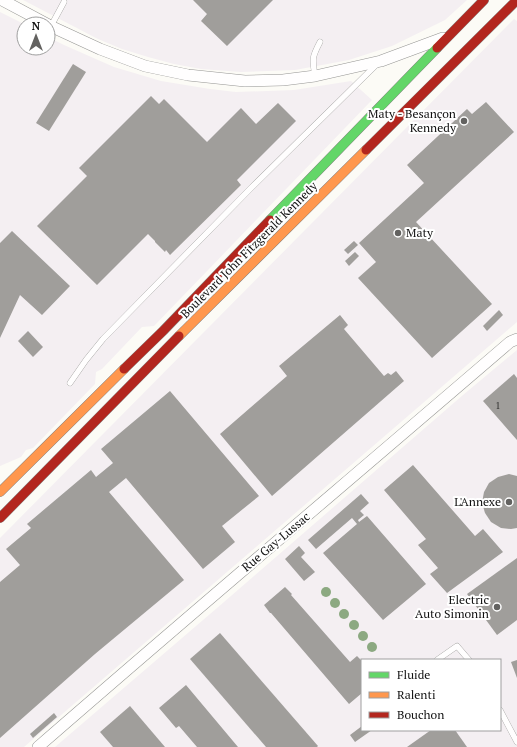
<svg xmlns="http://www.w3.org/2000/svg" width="517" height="747" font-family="'PT Serif',serif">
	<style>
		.industrial { fill: #f4eff2; fill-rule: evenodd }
		.building { fill: #a09e9b }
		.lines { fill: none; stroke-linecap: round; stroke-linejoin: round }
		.lane-casing { stroke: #969694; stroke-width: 6 }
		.street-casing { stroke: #969694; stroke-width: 12 }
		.fast-casing { stroke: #848381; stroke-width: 10 }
		.slow-casing { stroke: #848381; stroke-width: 10 }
		.jam-casing { stroke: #848381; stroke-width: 10 }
		.lane { stroke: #fffefe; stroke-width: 5.5 }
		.street { stroke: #fffefe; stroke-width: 11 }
		.fast { stroke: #63d668; stroke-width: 9 }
		.slow { stroke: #ff974d; stroke-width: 9 }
		.jam { stroke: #b3261e; stroke-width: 9 }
		.tree { fill: #8ca981 }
		.poi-dot { fill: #636260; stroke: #fff; stroke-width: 1.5 }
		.labels { text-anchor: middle; stroke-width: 4; stroke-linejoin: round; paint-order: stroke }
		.number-label { font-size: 10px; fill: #343433 }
		.poi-label { font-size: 12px; fill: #101010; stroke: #fff; text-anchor: end }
		.street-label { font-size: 12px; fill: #101010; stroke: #fff }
	</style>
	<rect width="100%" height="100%" fill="#fcfbf6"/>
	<g class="industrial">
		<path d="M 23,0 L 467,0 L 445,20 L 392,46 L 349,60 L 295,70 L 241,72 L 201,69 L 174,64 L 148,57 L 122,49 L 98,39 Z"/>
		<path d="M 0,12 L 24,24 L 24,48 L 48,48 L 48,37 L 64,45 L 114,67 L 161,81 L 210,89 L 236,92 L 294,90 L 351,81 L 372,100 L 154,326 L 142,327 L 102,369 L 96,372 L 95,384 L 33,448 L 26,450 L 21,457 L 0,466 Z"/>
		<path d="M 514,19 L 517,21 L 517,322 L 24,747 L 0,747 L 0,538 Z"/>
		<path d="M 517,350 L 517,747 L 55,747 L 224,602 L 463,395 ZM 362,660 L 500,660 L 500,730 L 362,730 Z"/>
	</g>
	<g class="building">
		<path d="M 193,0 L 273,0 L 227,46 L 201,21 L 207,14 Z"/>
		<path d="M 73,64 L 86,72 L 49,131 L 36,123 Z"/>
		<path d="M 151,96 L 159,104 L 164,99 L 207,142 L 241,108 L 256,124 L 278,103 L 296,121 L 237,180 L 241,185 L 170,255 L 166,250 L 165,252 L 155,242 L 155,241 L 148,234 L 97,285 L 37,226 L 87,176 L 79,168 Z"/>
		<path d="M 486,102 L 514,132 L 416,222 L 492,304 L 432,358 L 358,278 L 376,262 L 359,243 L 424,183 L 407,165 L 467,109 L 472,114 Z"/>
		<path d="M 12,231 L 70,286 L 42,315 L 20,295 L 0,338 L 0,243 Z"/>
		<path d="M 354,241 L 358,245 L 348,254 L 344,250 Z"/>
		<path d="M 355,252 L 359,256 L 349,266 L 345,261 Z"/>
		<path d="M 499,310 L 503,315 L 487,331 L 483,326 Z"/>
		<path d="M 340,315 L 348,325 L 344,329 L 384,376 L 388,373 L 391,375 L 396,371 L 404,381 L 272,496 L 220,434 L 287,376 L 279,366 Z"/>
		<path d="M 28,331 L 43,347 L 33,357 L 18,341 Z"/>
		<path d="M 514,374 L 517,378 L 517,440 L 483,401 Z"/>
		<path d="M 170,391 L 259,496 L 222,526 L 235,542 L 203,569 L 126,478 L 109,492 L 184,580 L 95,654 L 0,738 L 0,582 L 20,565 L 6,549 L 31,528 L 27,524 L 91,470 L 96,477 L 113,463 L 101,449 Z"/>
		<path d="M 413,465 L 475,536 L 483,529 L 503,552 L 447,593 L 430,574 L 438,568 L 418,545 L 426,539 L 384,490 Z"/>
		<path d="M 509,474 L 517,476 L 517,528 L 511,529 L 501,528 L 491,522 L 485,513 L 482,503 L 484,492 L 489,483 L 498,477 Z"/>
		<path d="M 361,494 L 369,503 L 360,511 L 364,515 L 358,520 L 359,522 L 367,516 L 426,584 L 383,620 L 323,553 L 357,524 L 352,518 L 316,549 L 308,540 Z"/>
		<path d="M 299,546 L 305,553 L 301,557 L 315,572 L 304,581 L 285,559 Z"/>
		<path d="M 517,558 L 517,620 L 497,635 L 467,594 Z"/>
		<path d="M 285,587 L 292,594 L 291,595 L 350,662 L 357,656 L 362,661 L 362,693 L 349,704 L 271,613 L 270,613 L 264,605 Z"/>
		<path d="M 220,633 L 318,746 L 317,747 L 266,747 L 190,659 Z"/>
		<path d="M 517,660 L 517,678 L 511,662 Z"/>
		<path d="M 186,685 L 238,747 L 197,747 L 179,726 L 176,728 L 159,708 Z"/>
		<path d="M 130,706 L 165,747 L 113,747 L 100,732 Z"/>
		<path d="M 54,713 L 57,717 L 33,738 L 30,734 Z"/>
		<path d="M 362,726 L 362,730 L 372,730 L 355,742 L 350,735 Z"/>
		<path d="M 431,730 L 455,730 L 467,747 L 407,747 Z"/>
	</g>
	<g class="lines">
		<g class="lane-casing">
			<g id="lane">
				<path d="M 51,26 L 64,2"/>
				<path d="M 315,76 C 312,59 312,57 320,42"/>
				<path d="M 70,383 L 86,360 L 103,339 L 251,188 L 377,64"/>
				<path d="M 437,660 L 457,646 L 469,660"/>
				<path d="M 500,710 L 517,742"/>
			</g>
		</g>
		<g class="street-casing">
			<g id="street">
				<path d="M 2,0 L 47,24"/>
				<path d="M 48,25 L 100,49 L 145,66 L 188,75 L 245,81 L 283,80 L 315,76 L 381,61 L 443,38"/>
				<path d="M 38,747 C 194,611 353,477 510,342 L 517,339"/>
			</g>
		</g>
		<g class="fast-casing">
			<path id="fast" d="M 270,220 L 437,48"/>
		</g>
		<g class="slow-casing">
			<g id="slow">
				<path d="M 179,336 L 366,150"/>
				<path d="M 0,492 L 124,369"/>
			</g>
		</g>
		<g class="jam-casing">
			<g id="jam">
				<path d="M 437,48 L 484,0"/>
				<path d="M 366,150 L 517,0"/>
				<path d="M 124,369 L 163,331 L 270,220"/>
				<path d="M 0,518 L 179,336"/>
			</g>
		</g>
		<use href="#lane" class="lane"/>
		<use href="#street" class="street"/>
		<use href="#fast" class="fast"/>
		<use href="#slow" class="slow"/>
		<use href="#jam" class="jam"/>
	</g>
	<g class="tree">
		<circle cx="326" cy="592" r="5"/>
		<circle cx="335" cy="603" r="5"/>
		<circle cx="344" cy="614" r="5"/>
		<circle cx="354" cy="625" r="5"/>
		<circle cx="363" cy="636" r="5"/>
		<circle cx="372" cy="647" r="5"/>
	</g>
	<g class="poi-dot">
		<circle cx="464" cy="121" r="4"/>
		<circle cx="398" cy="233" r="4"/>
		<circle cx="509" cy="502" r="4"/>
		<circle cx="497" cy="607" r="4"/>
	</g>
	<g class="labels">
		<g class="number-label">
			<text x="498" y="409">1</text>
		</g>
		<g class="poi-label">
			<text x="456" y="118">Maty - Besançon<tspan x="456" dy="14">Kennedy</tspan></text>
			<text x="406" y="237" text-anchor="start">Maty</text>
			<text x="501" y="506">L'Annexe</text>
			<text x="489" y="604">Electric<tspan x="489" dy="14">Auto Simonin</tspan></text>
		</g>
		<g class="street-label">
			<text transform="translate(249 250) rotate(-45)" y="4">Boulevard John Fitzgerald Kennedy</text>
			<text transform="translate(276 542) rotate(-40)" y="4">Rue Gay-Lussac</text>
		</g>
	</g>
	<rect x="361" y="659" width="140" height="72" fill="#ffffff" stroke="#9f9f9f"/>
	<rect x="369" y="672" width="20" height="6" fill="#63d668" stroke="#9f9f9f"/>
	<text x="397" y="679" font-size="12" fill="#101010">Fluide</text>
	<rect x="369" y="692" width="20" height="6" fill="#ff974d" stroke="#9f9f9f"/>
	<text x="397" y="699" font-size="12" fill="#101010">Ralenti</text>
	<rect x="369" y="712" width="20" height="6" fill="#b3261e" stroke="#9f9f9f"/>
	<text x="397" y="719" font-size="12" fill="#101010">Bouchon</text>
	<g transform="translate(36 36)"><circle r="19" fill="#ffffff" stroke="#9f9f9f"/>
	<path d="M0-3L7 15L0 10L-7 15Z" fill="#636260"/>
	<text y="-6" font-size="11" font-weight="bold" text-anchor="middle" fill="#101010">N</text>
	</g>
</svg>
